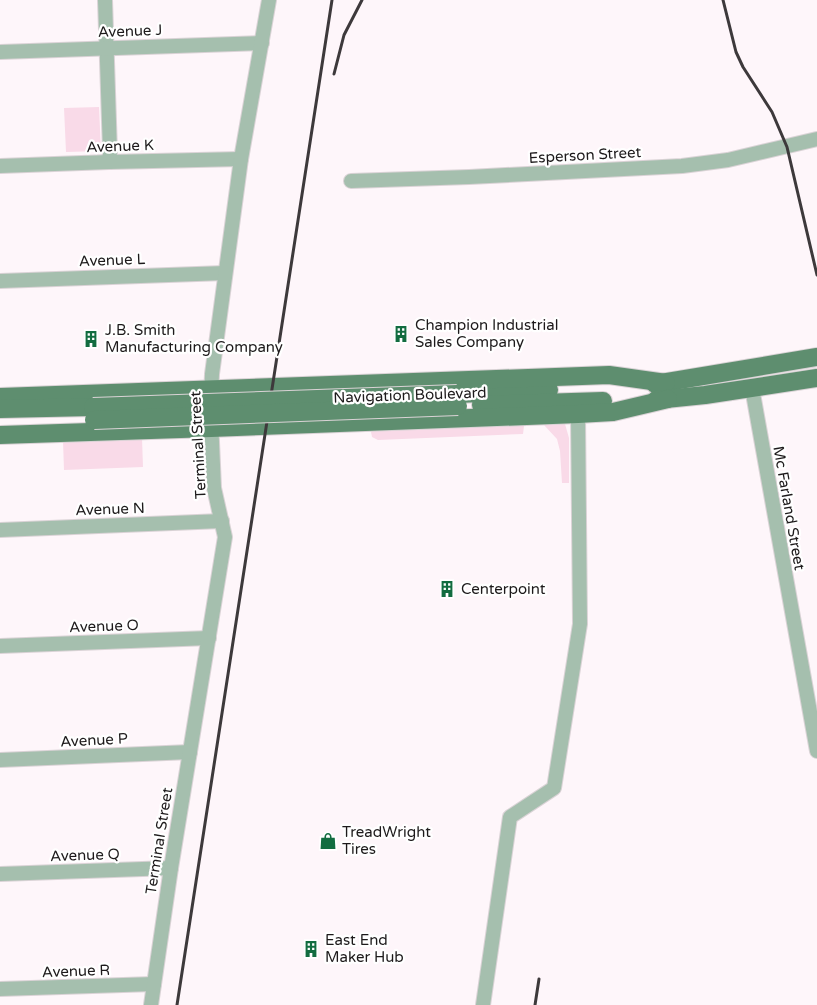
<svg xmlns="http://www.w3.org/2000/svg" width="817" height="1005" font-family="'Varela Round',sans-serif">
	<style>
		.green { fill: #f9dae8 }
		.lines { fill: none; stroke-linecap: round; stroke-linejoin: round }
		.minor-casing { stroke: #dad3d6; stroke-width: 16 }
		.major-casing { stroke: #dad3d6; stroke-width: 20 }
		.minor { stroke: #a5bfae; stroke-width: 14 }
		.major { stroke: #5e8e6f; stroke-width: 18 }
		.rail { stroke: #3d393b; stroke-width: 3 }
		.major-bridge-casing { stroke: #dad3d6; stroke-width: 20; stroke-linecap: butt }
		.major-bridge { stroke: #5e8e6f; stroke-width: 18 }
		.labels { text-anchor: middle; stroke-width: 4.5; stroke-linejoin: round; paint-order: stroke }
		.street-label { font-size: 15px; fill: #1d1a1b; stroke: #fff }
		.poi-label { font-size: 15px; fill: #1d1a1b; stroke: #fff; text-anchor: start }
	</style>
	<rect width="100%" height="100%" fill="#fef6fa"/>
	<g class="green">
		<path d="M 99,107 L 101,151 L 66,152 L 64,108 Z"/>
		<path d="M 521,423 L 524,426 L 523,434 L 378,440 L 372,437 L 371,432 L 374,427 Z"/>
		<path d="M 565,424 L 569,438 L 569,483 L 562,483 L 560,451 L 557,439 L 544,425 Z"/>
		<path d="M 142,438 L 143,467 L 64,470 L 63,441 Z"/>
	</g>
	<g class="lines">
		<g class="minor-casing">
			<g id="minor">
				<path d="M 105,0 L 110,152 L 109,162"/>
				<path d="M 0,52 L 262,43"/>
				<path d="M 0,166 L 109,162 L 241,159"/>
				<path d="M 351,181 L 469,177 L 682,166 L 728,160 L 817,139"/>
				<path d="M 0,281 L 225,273"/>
				<path d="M 752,388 L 817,751"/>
				<path d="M 211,397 L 212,374 L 241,159 L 269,0"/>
				<path d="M 0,530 L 222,521"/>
				<path d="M 0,646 L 209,638"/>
				<path d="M 0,760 L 190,752"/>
				<path d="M 0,874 L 171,868"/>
				<path d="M 0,989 L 154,984"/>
				<path d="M 151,1005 L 171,868 L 225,537 L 214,488 L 211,419"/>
				<path d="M 483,1005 L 510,817 L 554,788 L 580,624 L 578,414"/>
			</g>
		</g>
		<g class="major-casing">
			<g id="major">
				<path d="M 655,384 L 817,357"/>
				<path d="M 457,394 L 549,390"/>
				<path d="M 0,397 L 609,375 L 666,383"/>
				<path d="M 656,400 L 705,395 L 817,378"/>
				<path d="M 481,405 L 603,401"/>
				<path d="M 0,409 L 93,407"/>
				<path d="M 0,435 L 211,428 L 578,414 L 613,412 L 668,399"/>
			</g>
		</g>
		<use href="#minor" class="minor"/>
		<use href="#major" class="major"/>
		<g class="rail">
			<path d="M 723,0 L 736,52 L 743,67 L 772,112 L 787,147 L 817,275"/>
			<path d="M 334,74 L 344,35 L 362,0"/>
			<path d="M 177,1005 L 332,0"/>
			<path d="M 535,1005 L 539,979"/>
		</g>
		<g class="major-bridge-casing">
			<g id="major-bridge">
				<path d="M 93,407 L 457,394"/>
				<path d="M 94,420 L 458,406"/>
			</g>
		</g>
		<use href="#major-bridge" class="major-bridge"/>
	</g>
	<defs>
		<g id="building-bare" transform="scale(1.35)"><path d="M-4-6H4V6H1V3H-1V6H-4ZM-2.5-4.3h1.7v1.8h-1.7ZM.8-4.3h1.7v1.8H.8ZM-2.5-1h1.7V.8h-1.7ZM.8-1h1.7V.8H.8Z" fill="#126c40" stroke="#fff" stroke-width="2.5" paint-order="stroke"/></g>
		<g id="shop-bare" transform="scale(1.35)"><path d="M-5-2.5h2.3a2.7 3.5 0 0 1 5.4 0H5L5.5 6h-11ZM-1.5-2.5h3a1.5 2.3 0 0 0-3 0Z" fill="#126c40" stroke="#fff" stroke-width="2.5" paint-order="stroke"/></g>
	</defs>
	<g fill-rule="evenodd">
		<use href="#building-bare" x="401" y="334"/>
		<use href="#building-bare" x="91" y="339"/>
		<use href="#building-bare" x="447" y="589"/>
		<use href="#shop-bare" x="328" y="841"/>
		<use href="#building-bare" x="311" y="949"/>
	</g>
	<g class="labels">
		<g class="street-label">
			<text transform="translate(130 31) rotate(-2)" y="5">Avenue J</text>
			<text transform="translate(120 146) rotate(-2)" y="5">Avenue K</text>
			<text transform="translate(585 155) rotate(-3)" y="5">Esperson Street</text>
			<text transform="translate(112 260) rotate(-2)" y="5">Avenue L</text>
			<text transform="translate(410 395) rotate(-2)" y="5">Navigation Boulevard</text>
			<text transform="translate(198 445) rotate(-93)" y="5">Terminal Street</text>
			<text transform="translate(789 508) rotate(80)" y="5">Mc Farland Street</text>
			<text transform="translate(110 509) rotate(-2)" y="5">Avenue N</text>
			<text transform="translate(104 626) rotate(-2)" y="5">Avenue O</text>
			<text transform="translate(94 740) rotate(-3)" y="5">Avenue P</text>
			<text transform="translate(159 841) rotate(-81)" y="5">Terminal Street</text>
			<text transform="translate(85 855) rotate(-2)" y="5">Avenue Q</text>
			<text transform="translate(76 971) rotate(-2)" y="5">Avenue R</text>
		</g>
		<g class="poi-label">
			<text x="415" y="330">Champion Industrial<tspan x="415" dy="17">Sales Company</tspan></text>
			<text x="105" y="335">J.B. Smith<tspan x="105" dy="17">Manufacturing Company</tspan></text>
			<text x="461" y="594">Centerpoint</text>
			<text x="342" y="837">TreadWright<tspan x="342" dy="17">Tires</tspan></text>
			<text x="325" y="945">East End<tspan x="325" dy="17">Maker Hub</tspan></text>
		</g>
	</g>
</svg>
